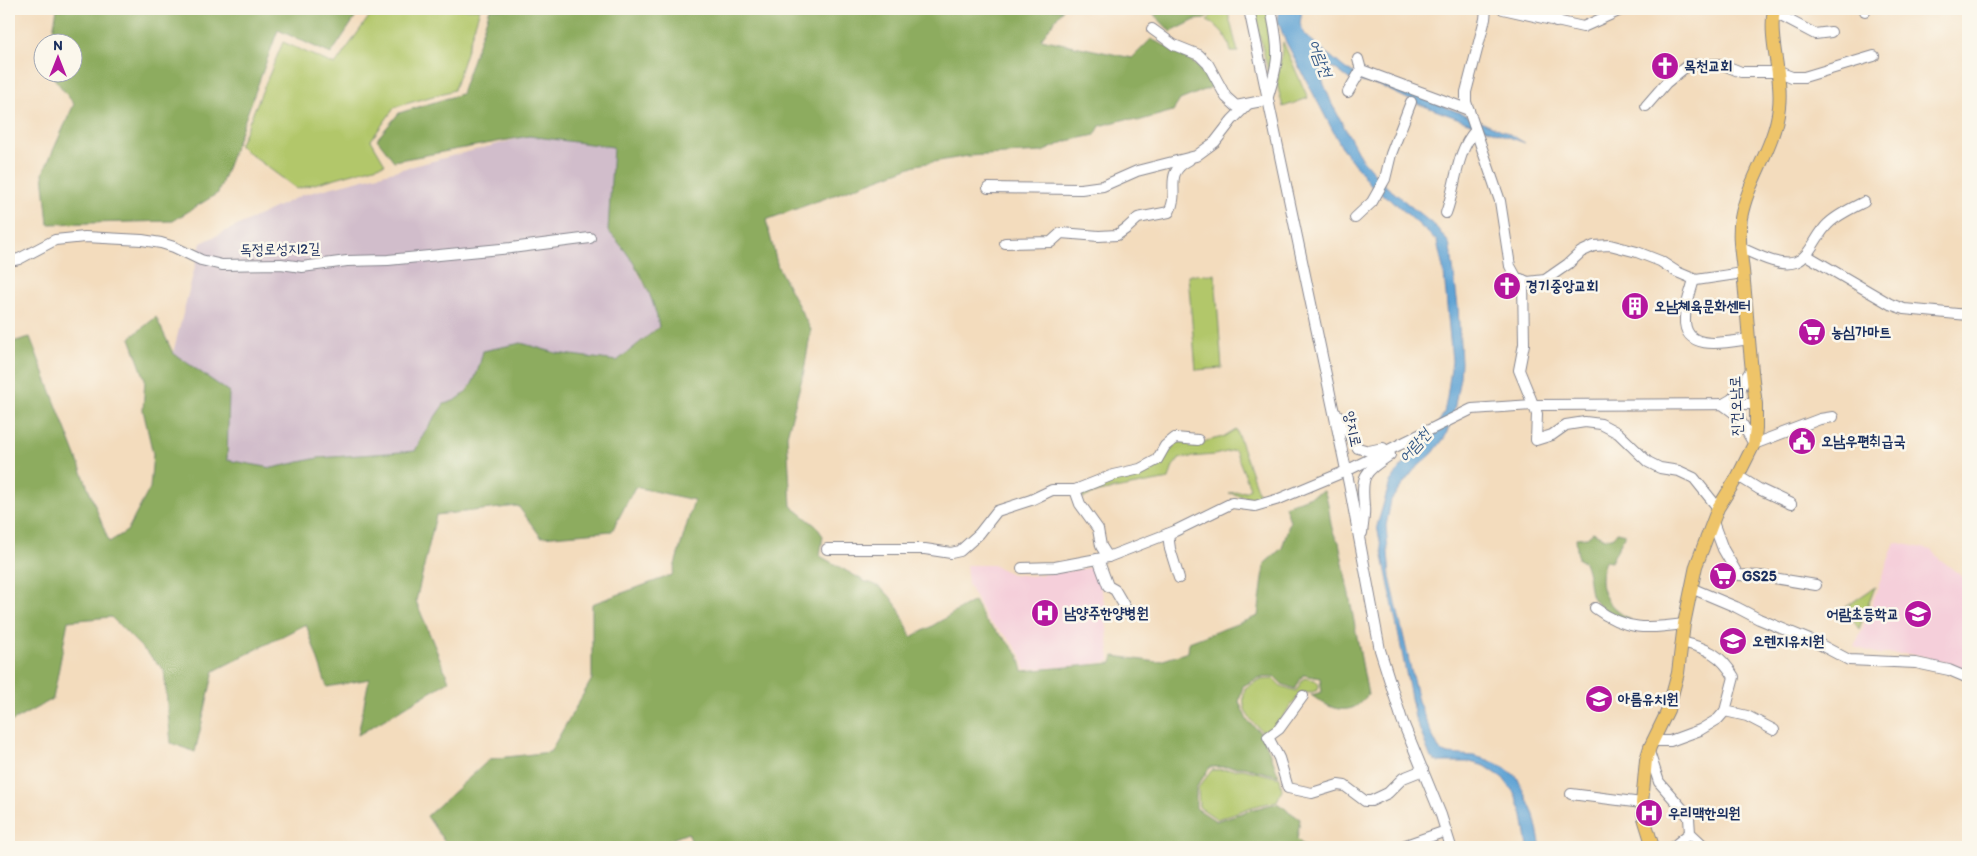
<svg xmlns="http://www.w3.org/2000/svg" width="1977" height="856" font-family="Itim,'Poor Story',sans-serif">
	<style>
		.built { fill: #f5cfda }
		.industrial { fill: #d1bdcb }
		.green { fill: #b2c76b; stroke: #667b64 }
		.forest { fill: #8dac5f; stroke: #546e5e }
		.water { fill: #5fa3d4; stroke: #3d6999 }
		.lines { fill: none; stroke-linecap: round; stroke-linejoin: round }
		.minor-casing { stroke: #87868e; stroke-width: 12 }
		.major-casing { stroke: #87868e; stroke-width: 14 }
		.minor { stroke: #fff; stroke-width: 10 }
		.major { stroke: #eec469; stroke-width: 12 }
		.labels { text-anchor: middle; stroke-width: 5; stroke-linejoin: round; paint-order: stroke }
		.poi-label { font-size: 15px; font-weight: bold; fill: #1b2f5e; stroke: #fbf7ec; text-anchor: start }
		.street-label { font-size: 15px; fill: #1b2f5e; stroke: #fbf7ec }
		.water-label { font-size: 16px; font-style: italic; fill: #335887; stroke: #fbf7ec }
	</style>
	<rect width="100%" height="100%" fill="#fbf7ec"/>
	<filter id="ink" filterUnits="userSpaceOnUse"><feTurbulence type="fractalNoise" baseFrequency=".02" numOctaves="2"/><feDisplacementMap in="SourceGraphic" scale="10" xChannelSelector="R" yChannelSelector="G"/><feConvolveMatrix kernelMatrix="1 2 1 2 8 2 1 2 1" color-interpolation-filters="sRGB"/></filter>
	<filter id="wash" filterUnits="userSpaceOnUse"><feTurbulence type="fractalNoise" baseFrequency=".0096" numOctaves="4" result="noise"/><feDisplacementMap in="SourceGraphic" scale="20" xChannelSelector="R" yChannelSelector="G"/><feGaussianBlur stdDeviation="1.12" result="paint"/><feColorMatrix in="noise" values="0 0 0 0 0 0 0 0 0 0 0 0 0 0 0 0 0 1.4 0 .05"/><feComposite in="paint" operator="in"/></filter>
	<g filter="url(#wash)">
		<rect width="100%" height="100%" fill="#f3dcbd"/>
		<g class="built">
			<path d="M 1895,542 L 1931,550 L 1941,560 L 1968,581 L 1968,669 L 1914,654 L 1879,654 L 1854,647 L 1863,627 Z"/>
			<path d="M 966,565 L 993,565 L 1012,574 L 1030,576 L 1096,567 L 1105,606 L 1110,661 L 1081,665 L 1025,669 L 1021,655 L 1008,638 L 987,620 L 968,584 Z"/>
		</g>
		<path class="industrial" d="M 529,136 L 613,147 L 608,231 L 624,246 L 655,305 L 659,326 L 617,361 L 556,353 L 521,343 L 477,378 L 457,401 L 444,404 L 424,433 L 415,451 L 318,458 L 272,468 L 227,460 L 229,392 L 173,353 L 201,243 L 302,195 Z"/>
		<g class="green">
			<path d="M 381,9 L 480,9 L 454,90 L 395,107 L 371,140 L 385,164 L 297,189 L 239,146 L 283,42 L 335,65 L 373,11 Z"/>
			<path d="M 1214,9 L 1227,9 L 1238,52 L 1231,52 C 1228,37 1221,27 1207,21 L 1214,12 Z"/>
			<path d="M 1253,9 L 1267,9 L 1274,49 L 1269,75 Z"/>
			<path d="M 1283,42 L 1308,98 L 1283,107 L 1277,84 Z"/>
			<path d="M 1215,274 L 1222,368 L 1196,370 L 1188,275 Z"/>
			<path d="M 1236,429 L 1260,498 L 1254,499 L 1229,493 L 1247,491 L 1250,488 L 1235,450 L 1214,455 L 1180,458 L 1173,466 L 1169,479 L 1098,492 L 1083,498 L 1081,494 L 1084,490 L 1120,478 L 1137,474 L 1153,468 L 1177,443 L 1182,442 L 1201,445 L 1206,441 L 1223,437 Z"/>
			<path d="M 1875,587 L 1859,629 L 1844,608 Z"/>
			<path d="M 1304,678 L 1315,680 L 1319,685 L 1318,690 L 1309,693 L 1301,692 L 1275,727 L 1265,734 C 1249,719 1240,711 1245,688 L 1259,680 L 1274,679 L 1281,686 L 1296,691 Z"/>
			<path d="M 1243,769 L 1280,778 L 1282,790 L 1277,801 L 1252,807 L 1217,819 L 1199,807 L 1198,788 L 1212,770 Z"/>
		</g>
		<g class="forest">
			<path d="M 57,9 L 361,9 L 331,54 L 278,30 L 218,193 L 173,221 L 48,224 L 43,173 L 74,104 L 50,73 L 72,72 L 72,42 L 51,42 Z"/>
			<path d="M 490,9 L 1063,9 L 1041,39 L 1132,58 L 1151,39 C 1179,53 1197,58 1212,87 L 1180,100 L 1173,111 L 1138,121 L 1126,119 L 1100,126 L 1095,135 L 1067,141 L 1042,152 L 968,156 L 916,165 L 766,220 L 778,267 L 811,330 L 804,371 L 787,435 L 791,506 L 816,526 L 823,536 L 820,556 L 866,582 C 891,586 903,616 911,637 C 933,627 952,613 974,601 L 985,621 L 1005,639 L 1019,656 L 1023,671 L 1112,663 L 1114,656 L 1157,662 L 1188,652 L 1189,642 L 1258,616 L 1265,563 L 1282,548 L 1290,521 L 1285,506 L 1324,491 C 1332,507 1327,529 1339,542 L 1368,695 C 1364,699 1358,706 1352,708 C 1337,713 1322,703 1311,695 L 1322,692 L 1320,678 L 1303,675 L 1295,689 L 1282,684 L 1275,677 L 1258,678 L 1243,686 L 1239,702 L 1247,720 L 1262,734 L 1279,776 L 1243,767 L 1210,767 L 1196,788 L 1196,808 L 1216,821 L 1254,809 L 1277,803 L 1300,819 L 1297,839 L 1304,846 L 1309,847 L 694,847 L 688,833 L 651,847 L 448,847 L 427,816 L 490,759 L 550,752 L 592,679 L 592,604 L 672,575 L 694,500 L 635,487 L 612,531 L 541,537 L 518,506 L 436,515 L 416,601 L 449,681 L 358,735 L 369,679 L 327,687 L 306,624 L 214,671 L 195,752 L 171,743 L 164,670 L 111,617 L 68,621 L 53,699 L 9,723 L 9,343 L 30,337 L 109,542 L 127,531 L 150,488 L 153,454 L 143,410 L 145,379 L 130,338 L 156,317 L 173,353 L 229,392 L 227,460 L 272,468 L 318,458 L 415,451 L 424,433 L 444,404 C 471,398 477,376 483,351 L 521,343 L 556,353 L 617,361 L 659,327 C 653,292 633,256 608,231 L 613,147 L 529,136 L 394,161 L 377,139 L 399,113 L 461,94 Z"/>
			<path d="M 1149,9 L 1212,9 L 1212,12 L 1205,19 L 1195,20 L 1171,32 Z"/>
			<path d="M 1593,532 L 1604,538 L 1613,538 L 1617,532 L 1625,534 L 1611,562 L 1605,561 C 1594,589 1607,606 1631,620 C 1624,620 1618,617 1612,614 C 1581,598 1595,589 1584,562 L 1578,559 L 1576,538 L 1587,537 Z"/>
		</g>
		<path class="water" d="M 1280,9 L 1302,9 L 1300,24 L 1304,34 L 1348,71 L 1379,80 L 1485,123 L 1504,131 L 1525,143 L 1416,103 L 1381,86 L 1349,79 L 1334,68 L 1322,65 L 1321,77 L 1332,104 L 1361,158 L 1386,186 L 1436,227 L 1449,243 L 1452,259 L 1458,307 L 1461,362 L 1460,377 L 1453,416 L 1445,437 L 1433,453 L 1414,470 L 1391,500 L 1386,526 L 1390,577 L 1418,701 L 1432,735 L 1440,751 L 1448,754 L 1474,756 L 1488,760 L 1504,767 L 1517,777 L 1534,815 L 1541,847 L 1528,847 L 1523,815 L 1515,794 L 1503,778 L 1485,766 L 1470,762 L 1438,762 L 1431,758 L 1415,718 L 1377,526 L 1390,482 L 1401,467 L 1424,444 L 1436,427 L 1444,413 L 1447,398 L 1452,361 L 1444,273 L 1437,241 L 1396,204 L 1373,188 L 1342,148 L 1285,40 L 1277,18 Z"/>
	</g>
	<g filter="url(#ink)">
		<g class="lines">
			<g class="minor-casing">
				<g id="minor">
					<path d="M 1249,9 L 1349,484 L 1380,650 L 1402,720 L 1441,815 L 1451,847"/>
					<path d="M 1486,9 L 1485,19 L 1466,92 L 1466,102 L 1500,201 L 1510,266 L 1516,277 L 1528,282 L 1545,280 L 1568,264 L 1581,252 L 1594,246 L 1610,245 L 1637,252 L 1660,261 L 1677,272 L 1696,280 L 1743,273"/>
					<path d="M 1503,9 L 1583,27 L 1623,9"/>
					<path d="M 1865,9 L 1865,11"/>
					<path d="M 1773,12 L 1815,34 L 1831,32"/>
					<path d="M 1556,22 L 1557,9"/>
					<path d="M 1152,29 L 1174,45 L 1199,55 L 1208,64 L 1226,97 L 1236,106 L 1267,100 C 1271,86 1276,71 1277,57 C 1278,41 1274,25 1271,9"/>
					<path d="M 1358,59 L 1361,70 L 1469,110"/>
					<path d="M 1348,92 L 1361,70"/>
					<path d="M 1646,106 L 1666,83 L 1688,65 L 1721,64 L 1741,72 L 1779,72 L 1792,77 L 1804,77 L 1874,56"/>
					<path d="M 988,188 L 1081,189 L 1103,186 L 1137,171 L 1196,156 L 1215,142 L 1232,120 L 1247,105"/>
					<path d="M 1446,213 C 1456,186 1456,152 1475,131"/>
					<path d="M 1355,218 L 1372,202 L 1385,179 L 1391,154 L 1411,102"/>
					<path d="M 1005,243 L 1051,242 L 1061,233 L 1099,236 L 1117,235 L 1127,228 L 1138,218 L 1169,212 C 1181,191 1162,174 1189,160"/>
					<path d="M 1741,248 C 1755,254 1780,268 1796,262 C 1811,256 1816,235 1828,224 C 1837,215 1852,208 1864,202"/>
					<path d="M 1806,255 L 1890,304 L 1904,309 L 1968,315"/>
					<path d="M 9,261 L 19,259 L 55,240 L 85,237 L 142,240 L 161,243 L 174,247 L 201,260 L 222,265 L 281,264 L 302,267 L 347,261 L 388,260 L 511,248 L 590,238"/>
					<path d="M 1694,279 C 1691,292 1685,305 1685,318 C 1683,353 1728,342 1749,339"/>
					<path d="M 1523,280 L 1524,344 L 1519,370 L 1537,414 L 1536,440 L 1552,435 L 1566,425 L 1585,422 L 1601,424 L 1618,433 L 1648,462 L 1660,468 L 1679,471 L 1694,478 L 1718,508"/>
					<path d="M 1725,403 C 1740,397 1742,382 1751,370"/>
					<path d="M 1722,404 L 1737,415 L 1754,444 L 1820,419 L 1833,417"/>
					<path d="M 1337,414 L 1358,448 L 1369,451 L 1383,448"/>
					<path d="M 1738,476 L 1759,489 L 1791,504"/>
					<path d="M 1075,490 L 1080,504 L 1098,529 L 1101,546 L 1108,557"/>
					<path d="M 1713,522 L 1723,549 L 1738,575 L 1761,576 L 1816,585"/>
					<path d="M 1362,533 C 1363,524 1365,514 1364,506 C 1361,474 1364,473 1390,455"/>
					<path d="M 1168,534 L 1170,549 L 1179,578"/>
					<path d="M 827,549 L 925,549 L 951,553 L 960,551 L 979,534 L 997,511 L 1031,500 L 1052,490 L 1075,490 L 1113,475 L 1140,469 L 1157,460 L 1165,446 L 1175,438 L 1198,440"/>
					<path d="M 1098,559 L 1108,586 L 1115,590 L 1129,614"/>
					<path d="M 1022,568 L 1055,567 L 1108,557 L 1175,531 L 1232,503 L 1255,506 L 1279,499 L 1346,471 L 1472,409 L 1533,405 L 1756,404"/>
					<path d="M 1691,588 L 1736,607 L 1759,619 L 1817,643 L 1849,660 L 1916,663 L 1949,670 L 1968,678"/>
					<path d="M 1595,608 C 1626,631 1648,629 1684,624"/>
					<path d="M 1303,696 L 1279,729 L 1268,737 L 1279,758 L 1288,788 L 1312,793 L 1338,785 L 1345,786 L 1365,801 L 1371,801 L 1388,793 L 1403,778 L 1423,770"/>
					<path d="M 1725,711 L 1747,716 L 1774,730"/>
					<path d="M 1653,741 L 1670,741 L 1700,730 L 1718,719 L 1725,711 L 1734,677 C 1721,654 1706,648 1682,642"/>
					<path d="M 1649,752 L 1659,782 L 1686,813 L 1689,818 L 1690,833 L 1705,847"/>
					<path d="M 1571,794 L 1642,803"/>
					<path d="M 1400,847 L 1446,831"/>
					<path d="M 1673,847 L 1690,833"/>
				</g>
			</g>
			<g class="major-casing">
				<path id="major" d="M 1653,847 L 1644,818 L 1642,803 L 1646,760 L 1650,747 L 1668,710 L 1678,673 L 1684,624 L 1696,566 L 1718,508 L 1738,476 L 1754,444 L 1756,429 L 1756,404 C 1750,363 1748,323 1744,282 C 1743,262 1737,239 1741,218 C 1748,179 1775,147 1779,107 C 1783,74 1768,41 1774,9"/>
			</g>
			<use href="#minor" class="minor"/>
			<use href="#major" class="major"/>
		</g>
	</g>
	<defs>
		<g id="church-disc" transform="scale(1.4375)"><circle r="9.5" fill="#b5179e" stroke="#fbf7ec"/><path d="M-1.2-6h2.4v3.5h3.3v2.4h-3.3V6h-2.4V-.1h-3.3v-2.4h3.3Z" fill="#fff"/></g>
		<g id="building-disc" transform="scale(1.4375)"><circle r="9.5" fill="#b5179e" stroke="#fbf7ec"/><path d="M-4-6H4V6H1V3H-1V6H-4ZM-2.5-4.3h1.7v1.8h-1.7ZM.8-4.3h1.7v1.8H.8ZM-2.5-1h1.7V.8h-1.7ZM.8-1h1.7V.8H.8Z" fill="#fff"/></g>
		<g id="supermarket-disc" transform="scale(1.4375)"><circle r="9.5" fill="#b5179e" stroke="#fbf7ec"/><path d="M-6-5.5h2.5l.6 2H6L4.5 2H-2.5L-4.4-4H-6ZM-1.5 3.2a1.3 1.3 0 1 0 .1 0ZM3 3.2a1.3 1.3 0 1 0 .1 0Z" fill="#fff"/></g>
		<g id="civic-disc" transform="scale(1.4375)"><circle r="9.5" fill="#b5179e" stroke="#fbf7ec"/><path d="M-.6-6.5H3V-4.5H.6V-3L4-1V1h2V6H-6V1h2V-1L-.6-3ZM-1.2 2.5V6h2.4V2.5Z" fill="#fff"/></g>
		<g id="hospital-disc" transform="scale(1.4375)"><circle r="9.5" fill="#b5179e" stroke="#fbf7ec"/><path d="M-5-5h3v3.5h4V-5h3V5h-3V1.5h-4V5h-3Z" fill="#fff"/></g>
		<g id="school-disc" transform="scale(1.4375)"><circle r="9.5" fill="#b5179e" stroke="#fbf7ec"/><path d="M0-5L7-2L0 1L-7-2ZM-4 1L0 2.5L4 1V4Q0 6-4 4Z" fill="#fff"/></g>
	</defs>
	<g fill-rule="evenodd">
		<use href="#church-disc" x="1665" y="66"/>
		<use href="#church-disc" x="1507" y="286"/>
		<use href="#building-disc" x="1635" y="306"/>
		<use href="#supermarket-disc" x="1812" y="332"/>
		<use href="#civic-disc" x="1802" y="441"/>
		<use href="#supermarket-disc" x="1723" y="576"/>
		<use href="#hospital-disc" x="1045" y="613"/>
		<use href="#school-disc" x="1918" y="614"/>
		<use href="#school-disc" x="1733" y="641"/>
		<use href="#school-disc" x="1599" y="699"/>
		<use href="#hospital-disc" x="1649" y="813"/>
	</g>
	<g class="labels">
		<g class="poi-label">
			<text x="1684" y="71">목천교회</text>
			<text x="1526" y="291">경기중앙교회</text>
			<text x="1654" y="311">오남쳬육문화센터</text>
			<text x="1831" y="337">농심가마트</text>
			<text x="1821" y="446">오남우편취급국</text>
			<text x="1742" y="581">GS25</text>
			<text x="1064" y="618">남양주한양병원</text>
			<text x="1899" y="619" text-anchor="end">어람초등학교</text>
			<text x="1752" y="646">오렌지유치원</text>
			<text x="1618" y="704">아름유치원</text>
			<text x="1668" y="818">우리맥한의원</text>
		</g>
		<g class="street-label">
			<text transform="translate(280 249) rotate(-1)" y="5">독정로성지2길</text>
			<text transform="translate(1736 406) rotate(-92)" y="5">진건오남로</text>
			<text transform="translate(1353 429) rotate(78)" y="5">양지로</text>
		</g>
		<g class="water-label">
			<text transform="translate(1321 58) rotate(69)" y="6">어람천</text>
			<text transform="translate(1414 445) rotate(-49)" y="6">어람천</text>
		</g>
	</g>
	<rect width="1977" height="856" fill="none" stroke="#fbf7ec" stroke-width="30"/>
	<g transform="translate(58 58)"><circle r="24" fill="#fbf7ec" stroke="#a1a7b3"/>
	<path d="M0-4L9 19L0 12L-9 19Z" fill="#b5179e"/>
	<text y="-8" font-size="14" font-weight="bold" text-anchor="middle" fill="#1b2f5e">N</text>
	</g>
</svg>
